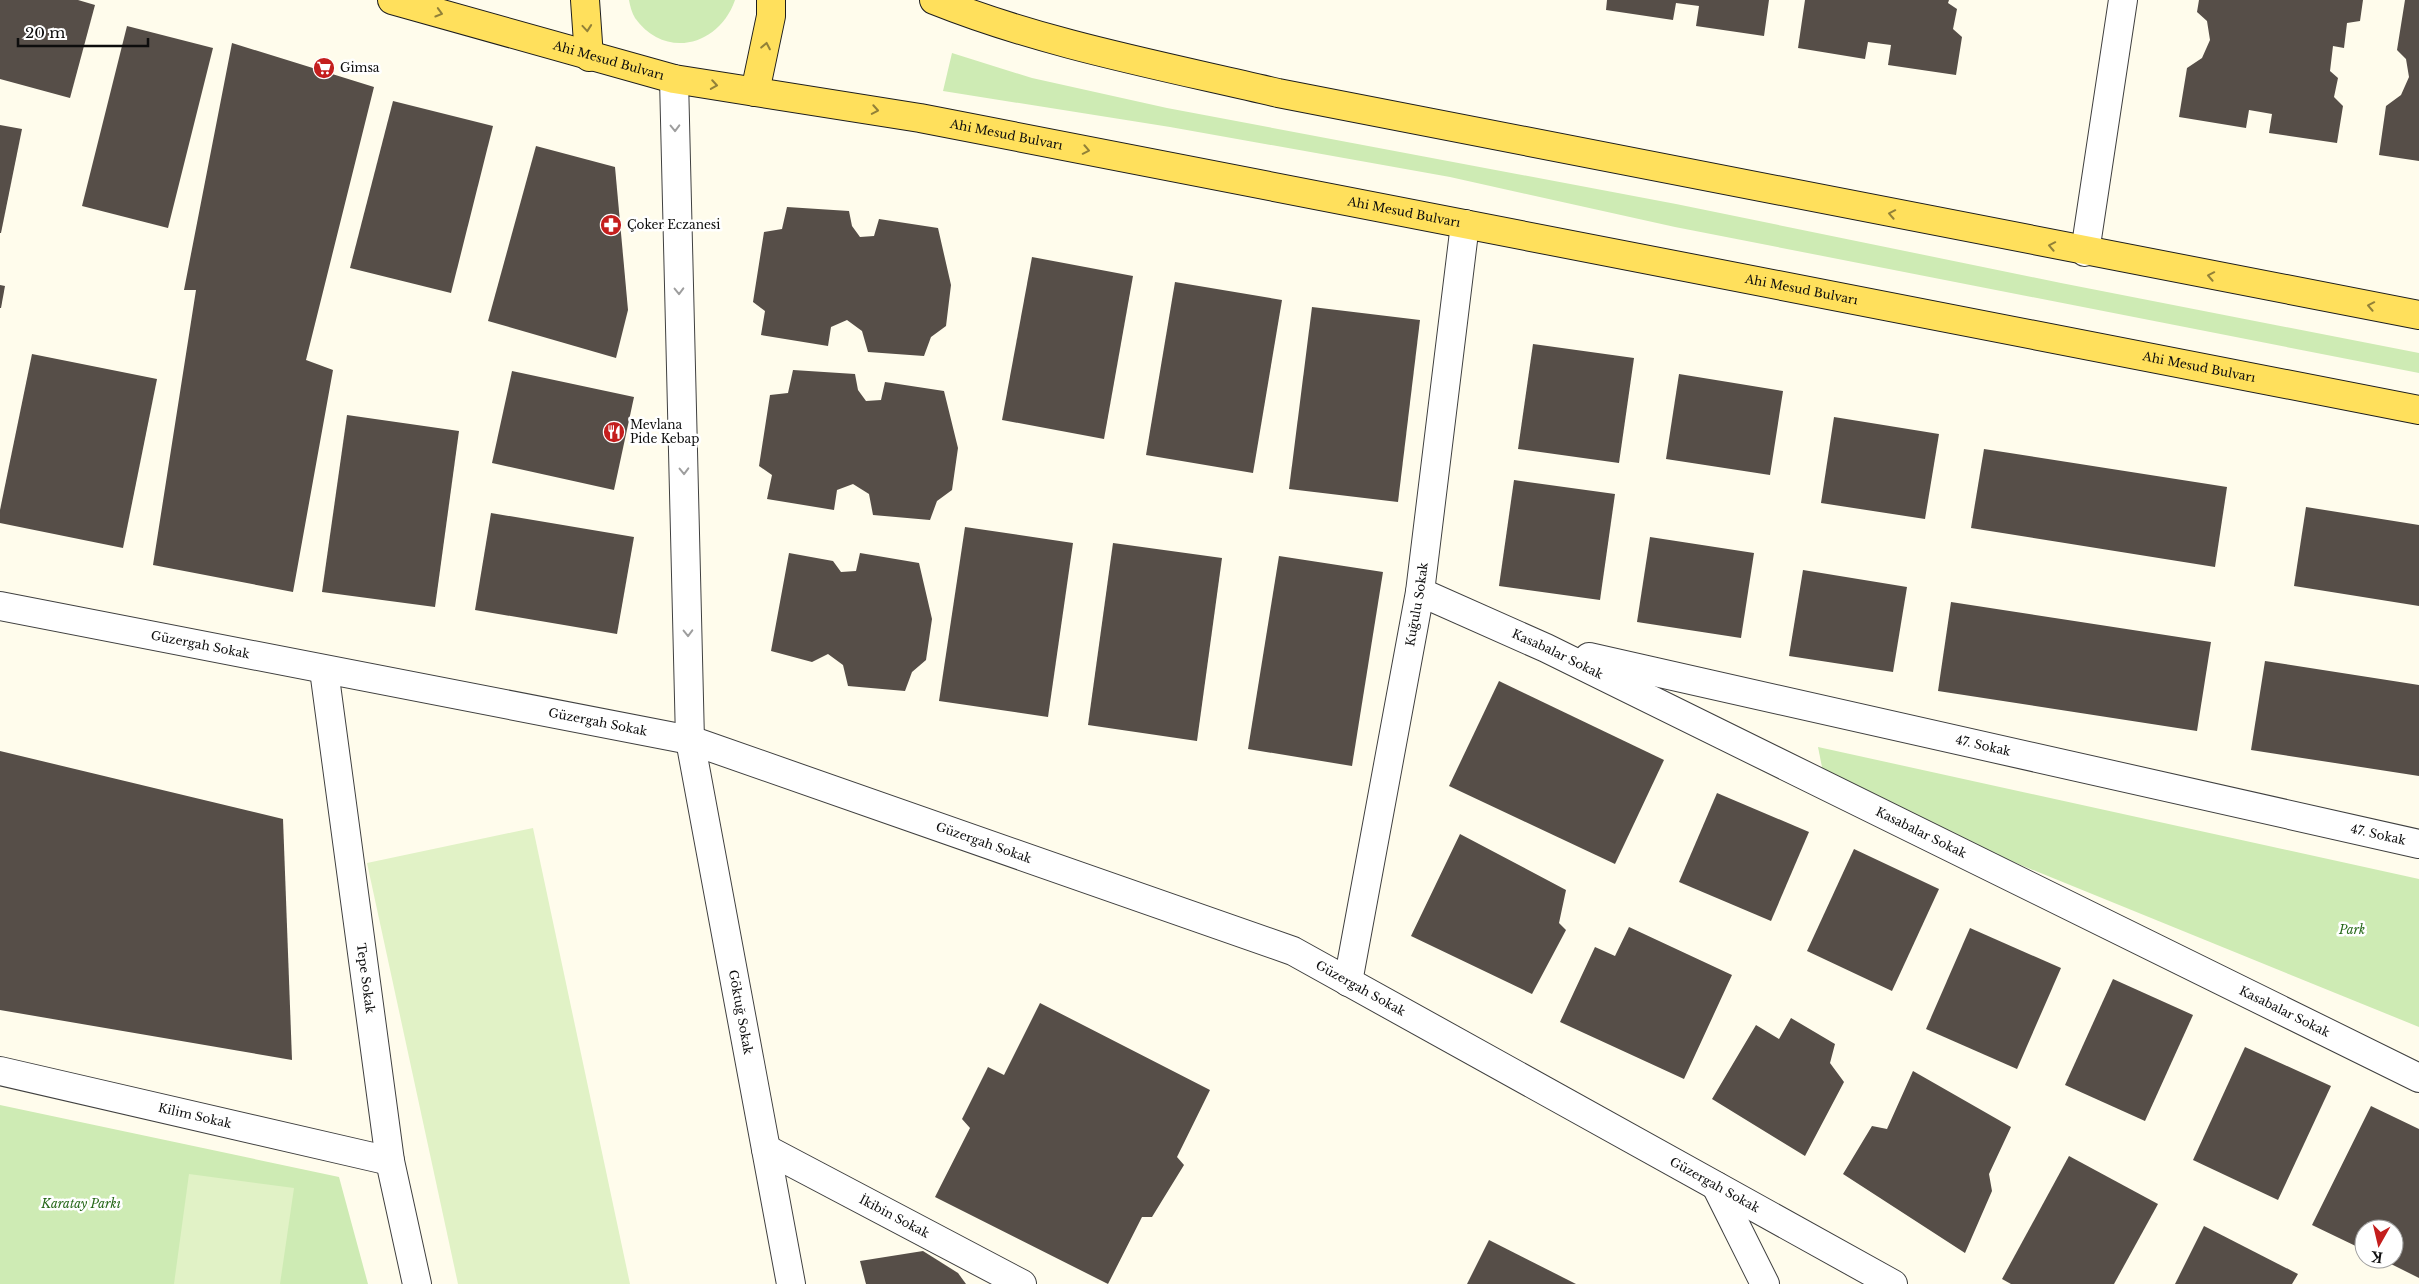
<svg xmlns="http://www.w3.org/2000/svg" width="2419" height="1284" font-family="'Libre Baskerville',serif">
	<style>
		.green { fill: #ceebb4 }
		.pitch { fill: #e1f2c6 }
		.building { fill: #564e48 }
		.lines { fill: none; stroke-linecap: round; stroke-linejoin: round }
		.minor-casing { stroke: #404040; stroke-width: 30 }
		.major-casing { stroke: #1e1e1e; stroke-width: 30 }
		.minor { stroke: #fff; stroke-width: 28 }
		.major { stroke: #ffe05c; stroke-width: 28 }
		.oneway { stroke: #928138 }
		.oneway2 { stroke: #9e9e9e }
		.labels { text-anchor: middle; stroke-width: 5; stroke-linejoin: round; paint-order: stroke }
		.street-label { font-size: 12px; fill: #0d0d0d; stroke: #fff }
		.poi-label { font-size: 12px; fill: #0d0d0d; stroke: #fff; text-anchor: start }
		.park-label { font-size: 12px; font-style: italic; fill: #266819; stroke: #fff }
	</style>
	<rect width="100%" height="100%" fill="#fffcec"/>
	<g class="green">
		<path d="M 629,0 L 735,0 C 719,46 665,60 635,18 C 632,13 630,6 629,0 Z"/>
		<path d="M 952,53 L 1032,78 L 1167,108 L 1676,204 L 2061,283 L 2419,353 L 2419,373 L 1675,227 L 1450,177 L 1170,127 L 943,91 Z"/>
		<path d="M 1818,747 L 2419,879 L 2419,1027 L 2006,859 L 1823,772 Z"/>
		<path d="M 0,1105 L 339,1177 L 368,1284 L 0,1284 Z"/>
	</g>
	<g class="pitch">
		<path d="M 533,828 L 630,1284 L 458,1284 L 367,863 Z"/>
		<path d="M 189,1174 L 294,1188 L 280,1284 L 174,1284 Z"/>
	</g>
	<g class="building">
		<path d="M 0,0 L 78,0 L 95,5 L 70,98 L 0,79 Z"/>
		<path d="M 1607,0 L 1769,0 L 1764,36 L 1696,26 L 1699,6 L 1676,3 L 1673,20 L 1606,10 Z"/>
		<path d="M 1805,0 L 1949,0 L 1948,3 L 1957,9 L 1953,29 L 1962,37 L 1956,75 L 1888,65 L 1891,45 L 1868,42 L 1865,59 L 1798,48 Z"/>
		<path d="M 2199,0 L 2363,0 L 2360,21 L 2347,23 L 2344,48 L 2333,46 L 2330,71 L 2338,78 L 2334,97 L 2343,106 L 2337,143 L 2269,133 L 2272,114 L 2249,110 L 2246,128 L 2179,117 L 2187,68 L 2202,58 L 2210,40 L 2207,21 L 2197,12 Z"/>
		<path d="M 2405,0 L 2419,0 L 2419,161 L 2379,155 L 2386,106 L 2401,95 L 2409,77 L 2406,59 L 2397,50 Z"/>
		<path d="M 127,26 L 213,48 L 168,228 L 82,206 Z"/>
		<path d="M 232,43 L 374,87 L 306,360 L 333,370 L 293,592 L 153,565 L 196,290 L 184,290 Z"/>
		<path d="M 393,101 L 493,126 L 451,293 L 350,268 Z"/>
		<path d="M 0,125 L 22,129 L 1,233 L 0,233 Z"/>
		<path d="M 536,146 L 615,167 L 628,310 L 616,358 L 488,321 Z"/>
		<path d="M 787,207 L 849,211 L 852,226 L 860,237 L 874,236 L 879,219 L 938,228 L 951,285 L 946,326 L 931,337 L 924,356 L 868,352 L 862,331 L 847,320 L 831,327 L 828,346 L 761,335 L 765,311 L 753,302 L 764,232 L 782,229 Z"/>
		<path d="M 1032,257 L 1133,276 L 1104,439 L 1002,420 Z"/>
		<path d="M 1175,282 L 1282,300 L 1253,473 L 1146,455 Z"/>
		<path d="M 0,285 L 5,286 L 1,308 L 0,308 Z"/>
		<path d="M 1312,307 L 1420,320 L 1398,502 L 1289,489 Z"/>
		<path d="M 1533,344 L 1634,358 L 1619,463 L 1518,449 Z"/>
		<path d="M 32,354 L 157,379 L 123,548 L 0,523 L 0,510 Z"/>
		<path d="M 793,370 L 855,374 L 858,390 L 866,401 L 881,400 L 885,382 L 944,391 L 958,448 L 952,490 L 937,501 L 930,520 L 873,515 L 869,494 L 853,484 L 837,490 L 834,510 L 767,499 L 772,475 L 759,466 L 770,395 L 788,393 Z"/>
		<path d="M 512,371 L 634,397 L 614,490 L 492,463 Z"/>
		<path d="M 1679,374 L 1783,391 L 1770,475 L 1666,459 Z"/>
		<path d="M 347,415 L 459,431 L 435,607 L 322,592 Z"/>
		<path d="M 1834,417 L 1939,434 L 1925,519 L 1821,503 Z"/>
		<path d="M 1984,449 L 2227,487 L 2215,567 L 1971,528 Z"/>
		<path d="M 1514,480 L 1615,494 L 1600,600 L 1499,586 Z"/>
		<path d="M 2306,507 L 2419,525 L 2419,606 L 2294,586 Z"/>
		<path d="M 491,513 L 634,537 L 617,634 L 475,610 Z"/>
		<path d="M 965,527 L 1073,543 L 1048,717 L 939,701 Z"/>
		<path d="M 1650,537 L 1754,553 L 1741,638 L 1637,622 Z"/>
		<path d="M 1113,543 L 1222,558 L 1197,741 L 1088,725 Z"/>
		<path d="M 789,553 L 833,561 L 841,572 L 856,571 L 860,553 L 919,563 L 932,619 L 926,660 L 912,672 L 905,691 L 848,686 L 843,665 L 828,654 L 812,662 L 771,651 Z"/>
		<path d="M 1279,556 L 1383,572 L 1352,766 L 1248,749 Z"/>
		<path d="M 1803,570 L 1907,587 L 1893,672 L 1789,656 Z"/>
		<path d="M 1951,602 L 2211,642 L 2197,731 L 1938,691 Z"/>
		<path d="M 2265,661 L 2419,685 L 2419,776 L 2251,750 Z"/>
		<path d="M 1499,681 L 1664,760 L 1615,864 L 1449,786 Z"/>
		<path d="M 0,751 L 283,819 L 292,1060 L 0,1010 Z"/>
		<path d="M 1717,793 L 1809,832 L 1771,921 L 1679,882 Z"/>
		<path d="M 1460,834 L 1566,890 L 1559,923 L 1566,930 L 1532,994 L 1411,936 Z"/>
		<path d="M 1854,849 L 1939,889 L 1892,991 L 1807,951 Z"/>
		<path d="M 1629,927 L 1732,975 L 1684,1079 L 1560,1022 L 1595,947 L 1615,956 Z"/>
		<path d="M 1970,928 L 2061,968 L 2017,1069 L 1926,1029 Z"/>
		<path d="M 2113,979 L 2193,1015 L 2145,1121 L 2065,1085 Z"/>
		<path d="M 1040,1003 L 1210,1090 L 1177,1157 L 1184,1165 L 1152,1217 L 1142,1217 L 1108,1284 L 935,1197 L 970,1128 L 962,1119 L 988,1067 L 1004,1075 Z"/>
		<path d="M 1791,1018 L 1835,1044 L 1830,1063 L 1844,1082 L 1805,1156 L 1712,1099 L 1756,1025 L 1779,1039 Z"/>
		<path d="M 2245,1047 L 2331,1086 L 2278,1200 L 2193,1160 Z"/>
		<path d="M 1913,1071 L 2011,1127 L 1989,1174 L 1992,1191 L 1965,1253 L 1843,1174 L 1872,1126 L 1887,1129 Z"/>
		<path d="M 2371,1106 L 2419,1129 L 2419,1278 L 2381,1259 L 2394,1259 L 2394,1229 L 2364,1229 L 2364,1250 L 2312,1225 Z"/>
		<path d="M 2069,1156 L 2158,1204 L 2114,1284 L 2011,1284 L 2002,1279 Z"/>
		<path d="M 2204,1226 L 2298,1274 L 2292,1284 L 2175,1284 Z"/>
		<path d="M 1489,1240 L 1576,1284 L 1467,1284 Z"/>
		<path d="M 923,1251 L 958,1273 L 966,1284 L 866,1284 L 860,1261 Z"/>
	</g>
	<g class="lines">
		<g class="minor-casing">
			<g id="minor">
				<path id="s1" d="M 674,79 L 690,740 L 791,1284"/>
				<path d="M 2085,252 L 2123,0"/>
				<path id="s2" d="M 1420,592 L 1546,648 L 2419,1078"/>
				<path id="s3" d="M 0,606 L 690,740 L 1293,951 L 1893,1284"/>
				<path id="s4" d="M 1589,657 L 2419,844"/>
				<path id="s5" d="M 324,670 L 390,1161 L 417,1284"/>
				<path id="s6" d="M 1348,982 L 1420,592 L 1465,224"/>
				<path id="s7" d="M 0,1071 L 390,1161"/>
				<path id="s8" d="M 766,1149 L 1022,1284"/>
				<path d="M 1716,1186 L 1765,1284"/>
			</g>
		</g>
		<g class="major-casing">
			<g id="major">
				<path id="s9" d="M 392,0 L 674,79 L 920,118 L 2419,410"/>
				<path d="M 585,0 L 589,57"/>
				<path d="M 934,0 C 1044,44 1163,66 1278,93 L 2419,315"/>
				<path d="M 755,92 L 771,16 L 771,0"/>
			</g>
		</g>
		<use href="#minor" class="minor"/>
		<use href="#major" class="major"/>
	</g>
	<defs><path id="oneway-chevron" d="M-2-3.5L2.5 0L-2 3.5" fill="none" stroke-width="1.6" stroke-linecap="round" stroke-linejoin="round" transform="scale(1.25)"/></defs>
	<g class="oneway">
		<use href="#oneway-chevron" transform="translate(439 13) rotate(16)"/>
		<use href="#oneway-chevron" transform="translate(587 28) rotate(85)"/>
		<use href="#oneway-chevron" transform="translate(766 46) rotate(-79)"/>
		<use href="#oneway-chevron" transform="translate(714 85) rotate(9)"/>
		<use href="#oneway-chevron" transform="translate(875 110) rotate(10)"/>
		<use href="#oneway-chevron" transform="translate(1086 150) rotate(11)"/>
		<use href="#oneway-chevron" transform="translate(1892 214) rotate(-169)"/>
		<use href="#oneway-chevron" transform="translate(2052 246) rotate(-169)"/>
		<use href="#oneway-chevron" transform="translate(2211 276) rotate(-169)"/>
		<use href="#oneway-chevron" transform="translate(2371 306) rotate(-169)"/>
	</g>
	<g class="oneway2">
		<use href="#oneway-chevron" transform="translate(675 128) rotate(89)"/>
		<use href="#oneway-chevron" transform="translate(679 291) rotate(89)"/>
		<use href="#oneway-chevron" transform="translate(684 471) rotate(89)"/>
		<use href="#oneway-chevron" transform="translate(688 633) rotate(89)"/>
	</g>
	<defs>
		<g id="supermarket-disc" transform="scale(1.125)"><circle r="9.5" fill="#c41e1d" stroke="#fff"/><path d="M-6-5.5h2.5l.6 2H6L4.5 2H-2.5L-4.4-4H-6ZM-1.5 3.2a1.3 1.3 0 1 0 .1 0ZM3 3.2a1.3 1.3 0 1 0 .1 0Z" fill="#fff"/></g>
		<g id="pharmacy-disc" transform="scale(1.125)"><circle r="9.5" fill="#c41e1d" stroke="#fff"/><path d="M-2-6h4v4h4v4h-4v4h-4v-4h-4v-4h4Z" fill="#fff"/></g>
		<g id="restaurant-disc" transform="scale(1.125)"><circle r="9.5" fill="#c41e1d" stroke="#fff"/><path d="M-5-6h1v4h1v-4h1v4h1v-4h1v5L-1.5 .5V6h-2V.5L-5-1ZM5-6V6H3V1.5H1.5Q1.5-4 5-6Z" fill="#fff"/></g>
	</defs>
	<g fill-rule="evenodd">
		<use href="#supermarket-disc" x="324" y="68"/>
		<use href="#pharmacy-disc" x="611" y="225"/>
		<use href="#restaurant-disc" x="614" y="432"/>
	</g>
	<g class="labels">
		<g class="street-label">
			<text dy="4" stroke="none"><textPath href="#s9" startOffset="225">Ahi Mesud Bulvarı</textPath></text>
			<text dy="4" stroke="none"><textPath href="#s9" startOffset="630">Ahi Mesud Bulvarı</textPath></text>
			<text dy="4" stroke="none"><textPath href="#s9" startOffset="1035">Ahi Mesud Bulvarı</textPath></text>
			<text dy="4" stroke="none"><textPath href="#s9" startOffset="1440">Ahi Mesud Bulvarı</textPath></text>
			<text dy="4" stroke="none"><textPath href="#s9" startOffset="1845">Ahi Mesud Bulvarı</textPath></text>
			<text dy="4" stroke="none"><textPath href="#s6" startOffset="384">Kuğulu Sokak</textPath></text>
			<text dy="4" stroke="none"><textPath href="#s3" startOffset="204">Güzergah Sokak</textPath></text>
			<text dy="4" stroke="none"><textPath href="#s2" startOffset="151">Kasabalar Sokak</textPath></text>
			<text dy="4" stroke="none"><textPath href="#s3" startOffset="609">Güzergah Sokak</textPath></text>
			<text dy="4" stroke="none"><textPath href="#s4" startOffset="404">47. Sokak</textPath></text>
			<text dy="4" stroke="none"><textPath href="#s2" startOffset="556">Kasabalar Sokak</textPath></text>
			<text dy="4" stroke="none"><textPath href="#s4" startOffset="809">47. Sokak</textPath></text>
			<text dy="4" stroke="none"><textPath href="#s3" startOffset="1014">Güzergah Sokak</textPath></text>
			<text dy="4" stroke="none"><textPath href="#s5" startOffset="311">Tepe Sokak</textPath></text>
			<text dy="4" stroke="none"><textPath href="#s3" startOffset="1419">Güzergah Sokak</textPath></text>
			<text dy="4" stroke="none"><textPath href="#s1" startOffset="938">Göktuğ Sokak</textPath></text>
			<text dy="4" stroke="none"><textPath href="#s2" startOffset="961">Kasabalar Sokak</textPath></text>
			<text dy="4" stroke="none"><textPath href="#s7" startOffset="200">Kilim Sokak</textPath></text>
			<text dy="4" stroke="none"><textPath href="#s3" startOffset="1824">Güzergah Sokak</textPath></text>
			<text dy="4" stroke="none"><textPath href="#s8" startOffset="145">İkibin Sokak</textPath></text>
		</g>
		<g class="poi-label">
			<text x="340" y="72">Gimsa</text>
			<text x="627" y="229">Çoker Eczanesi</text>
			<text x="630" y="429">Mevlana<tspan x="630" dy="14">Pide Kebap</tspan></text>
		</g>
		<g class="park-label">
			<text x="2352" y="934">Park</text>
			<text x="81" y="1208">Karatay Parkı</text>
		</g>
	</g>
	<g transform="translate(2379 1244) rotate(188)"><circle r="24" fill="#ffffff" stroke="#9e9e9e"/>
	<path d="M0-4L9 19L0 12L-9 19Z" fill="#c41e1d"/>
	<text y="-8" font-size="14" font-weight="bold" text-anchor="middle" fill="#0d0d0d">K</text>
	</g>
	<path d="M18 38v8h130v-8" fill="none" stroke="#0d0d0d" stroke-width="2.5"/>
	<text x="25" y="38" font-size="15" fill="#0d0d0d" stroke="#ffffff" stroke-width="4" paint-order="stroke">20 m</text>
</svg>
